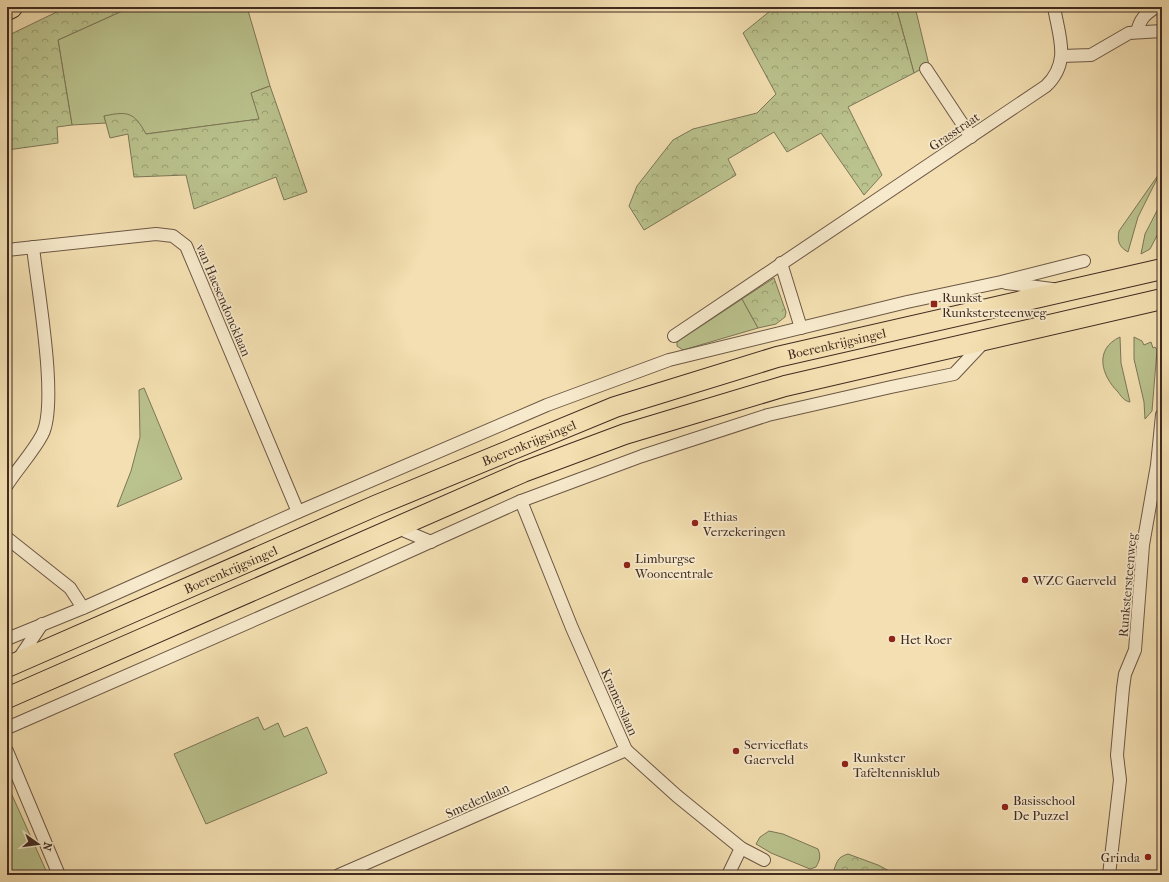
<svg xmlns="http://www.w3.org/2000/svg" width="1169" height="882" font-family="'IM FELL French Canon',serif">
	<style>
		.green { fill: #bac28d; stroke: #7d7657 }
		.forest { fill: url(#forest-crowns); stroke: #7d7657 }
		.lines { fill: none; stroke-linecap: round; stroke-linejoin: round }
		.minor-casing { stroke: #6d5845; stroke-width: 14 }
		.trunk-casing { stroke: #402b21; stroke-width: 22 }
		.motorway-casing { stroke: #402b21; stroke-width: 24 }
		.minor { stroke: #f7eacc; stroke-width: 12 }
		.trunk { stroke: #f3dfb1; stroke-width: 20 }
		.motorway { stroke: #f3dfb1; stroke-width: 22 }
		.poi-dot { fill: #8f2418; stroke: #f7eacc; stroke-width: 1.5 }
		.labels { text-anchor: middle; stroke-width: 3.5; stroke-linejoin: round; paint-order: stroke }
		.street-label { font-size: 13px; fill: #402b21; stroke: #f7eacc }
		.poi-label { font-size: 13px; fill: #402b21; stroke: #f7eacc; text-anchor: start }
	</style>
	<defs>
		<pattern id="forest-crowns" width="20" height="18" patternUnits="userSpaceOnUse"><rect width="20" height="18" fill="#bac28d"/><path d="M2 6a3 3 0 1 1 6 0M12 15a3 3 0 1 1 6 0" fill="none" stroke="#999e73"/></pattern>
	</defs>
	<rect width="100%" height="100%" fill="#f3dfb1"/>
	<filter id="stains"><feTurbulence type="fractalNoise" baseFrequency=".005" numOctaves="4"/><feColorMatrix values="0 0 0 0 .2 0 0 0 0 .09 0 0 0 0 .02 0 0 0 .5 -.17"/></filter>
	<radialGradient id="worn" r=".72"><stop offset=".6" stop-color="#630" stop-opacity="0"/><stop offset="1" stop-color="#630" stop-opacity=".3"/></radialGradient>
	<g class="green">
		<path d="M 131,7 L 247,7 L 270,86 L 251,93 L 260,119 L 146,134 L 104,116 L 106,123 L 72,125 L 58,40 Z"/>
		<path d="M 896,7 L 915,7 L 929,65 L 914,73 Z"/>
		<path d="M 1161,171 L 1138,217 L 1128,252 C 1119,247 1117,241 1119,231 Z"/>
		<path d="M 1162,201 L 1162,226 L 1150,249 L 1141,254 L 1145,234 Z"/>
		<path d="M 742,299 L 758,328 L 683,350 L 677,346 L 677,342 Z"/>
		<path d="M 1120,337 L 1121,363 L 1130,402 C 1124,401 1121,396 1118,392 C 1101,375 1094,349 1120,337 Z"/>
		<path d="M 1134,337 L 1142,341 L 1144,345 L 1151,342 L 1153,348 L 1155,347 L 1157,350 L 1152,411 L 1145,419 L 1144,402 L 1134,359 Z"/>
		<path d="M 144,388 L 182,479 L 117,507 L 131,471 L 140,437 L 139,390 Z"/>
		<path d="M 258,717 L 264,730 L 278,723 L 284,737 L 307,727 L 327,773 L 206,824 L 174,754 Z"/>
		<path d="M 7,784 L 48,875 L 7,875 Z"/>
		<path d="M 769,831 L 783,834 L 818,849 C 821,856 820,860 816,867 L 810,869 L 771,853 L 756,844 L 760,837 Z"/>
	</g>
	<g class="forest">
		<path d="M 67,7 L 131,7 L 58,40 L 72,125 L 57,127 L 58,143 L 7,150 L 7,36 Z"/>
		<path d="M 775,7 L 896,7 L 914,73 L 848,107 L 882,175 L 864,195 L 821,133 L 787,152 L 774,132 L 728,159 L 736,175 L 644,230 L 629,206 L 637,186 L 673,140 L 693,129 L 757,113 L 776,94 L 743,33 Z"/>
		<path d="M 270,86 L 307,192 L 284,200 L 276,177 L 194,209 L 186,175 L 134,177 L 128,134 L 110,138 L 104,116 C 128,111 134,112 146,134 L 259,119 L 251,93 Z"/>
		<path d="M 774,278 L 786,312 L 785,317 L 776,324 L 758,328 L 742,299 Z"/>
		<path d="M 848,854 L 878,865 L 897,875 L 838,875 L 834,870 C 837,861 838,857 848,854 Z"/>
	</g>
	<g class="lines">
		<g class="minor-casing">
			<g id="minor">
				<path d="M 1137,32 C 1140,19 1145,14 1156,7"/>
				<path d="M 1062,56 L 1091,55 L 1129,33 L 1162,31"/>
				<path d="M 926,69 L 971,137"/>
				<path d="M 7,250 L 156,234 L 173,236 L 186,246 L 298,512"/>
				<path d="M 781,263 L 801,328"/>
				<path d="M 1006,283 L 1052,289"/>
				<path d="M 674,336 L 1046,86 C 1071,62 1059,37 1054,7"/>
				<path d="M 7,485 C 18,468 33,452 42,435 C 59,404 37,286 33,247"/>
				<path d="M 521,501 L 572,628 L 626,750 L 677,796 L 741,848 L 764,860"/>
				<path d="M 398,528 L 431,542"/>
				<path d="M 7,538 L 70,588 L 83,608"/>
				<path d="M 7,639 L 83,608 L 298,512 L 547,405 L 669,360 L 907,302 L 1001,282 L 1084,261"/>
				<path d="M 18,660 L 42,624"/>
				<path d="M 7,728 L 350,578 L 521,501 L 642,456 L 768,415 L 891,387 L 954,374 L 985,341"/>
				<path d="M 7,751 L 59,875"/>
				<path d="M 339,875 L 626,750"/>
				<path d="M 728,875 L 741,848"/>
				<path d="M 1109,875 L 1120,780 L 1117,755 L 1123,688 L 1125,674 L 1135,650 L 1143,545 L 1157,465 L 1162,415"/>
			</g>
		</g>
		<g class="trunk-casing">
			<g id="trunk">
				<path id="s1" d="M 7,667 L 375,506 L 615,407 L 777,357 L 1162,269"/>
				<path d="M 7,698 L 523,472 L 625,434 L 785,386 L 1162,299"/>
			</g>
		</g>
		<g class="motorway-casing">
			<path id="motorway" d="M 7,9 L 11,7"/>
		</g>
		<use href="#minor" class="minor"/>
		<use href="#trunk" class="trunk"/>
		<use href="#motorway" class="motorway"/>
	</g>
	<g class="poi-dot">
		<rect x="930" y="300" width="8" height="8" rx="2"/>
		<circle cx="695" cy="523" r="4"/>
		<circle cx="627" cy="565" r="4"/>
		<circle cx="1025" cy="580" r="4"/>
		<circle cx="892" cy="639" r="4"/>
		<circle cx="736" cy="751" r="4"/>
		<circle cx="845" cy="764" r="4"/>
		<circle cx="1005" cy="807" r="4"/>
		<circle cx="1148" cy="857" r="4"/>
	</g>
	<g class="labels">
		<g class="street-label">
			<text transform="translate(954 131) rotate(-34)" y="5">Grasstraat</text>
			<text transform="translate(224 300) rotate(67)" y="5">van Haesendoncklaan</text>
			<text dy="5" stroke="none"><textPath href="#s1" startOffset="892">Boerenkrijgsingel</textPath></text>
			<text dy="5" stroke="none"><textPath href="#s1" startOffset="568">Boerenkrijgsingel</textPath></text>
			<text dy="5" stroke="none"><textPath href="#s1" startOffset="244">Boerenkrijgsingel</textPath></text>
			<text transform="translate(1127 585) rotate(-85)" y="5">Runkstersteenweg</text>
			<text transform="translate(620 702) rotate(66)" y="5">Kramerslaan</text>
			<text transform="translate(477 800) rotate(-24)" y="5">Smedenlaan</text>
		</g>
		<g class="poi-label">
			<text x="942" y="302">Runkst<tspan x="942" dy="15">Runkstersteenweg</tspan></text>
			<text x="703" y="521">Ethias<tspan x="703" dy="15">Verzekeringen</tspan></text>
			<text x="635" y="563">Limburgse<tspan x="635" dy="15">Wooncentrale</tspan></text>
			<text x="1033" y="585">WZC Gaerveld</text>
			<text x="900" y="644">Het Roer</text>
			<text x="744" y="749">Serviceflats<tspan x="744" dy="15">Gaerveld</tspan></text>
			<text x="853" y="762">Runkster<tspan x="853" dy="15">Tafeltennisklub</tspan></text>
			<text x="1013" y="805">Basisschool<tspan x="1013" dy="15">De Puzzel</tspan></text>
			<text x="1140" y="862" text-anchor="end">Grinda</text>
		</g>
	</g>
	<rect width="1169" height="882" fill="none" stroke="#f3dfb1" stroke-width="24"/>
	<rect x="8" y="8" width="1153" height="866" fill="none" stroke="#402b21" stroke-width="2"/>
	<rect x="12" y="12" width="1145" height="858" fill="none" stroke="#402b21"/>
	<g transform="translate(38 844) rotate(104)" stroke="#f7eacc" stroke-width="3" paint-order="stroke">
	<path d="M0-3L7 15L0 10L-7 15Z" fill="#402b21"/>
	<text y="-6" font-size="11" font-weight="bold" text-anchor="middle" fill="#402b21">N</text>
	</g>
	<rect width="100%" height="100%" filter="url(#stains)"/>
	<rect width="100%" height="100%" fill="url(#worn)"/>
</svg>
